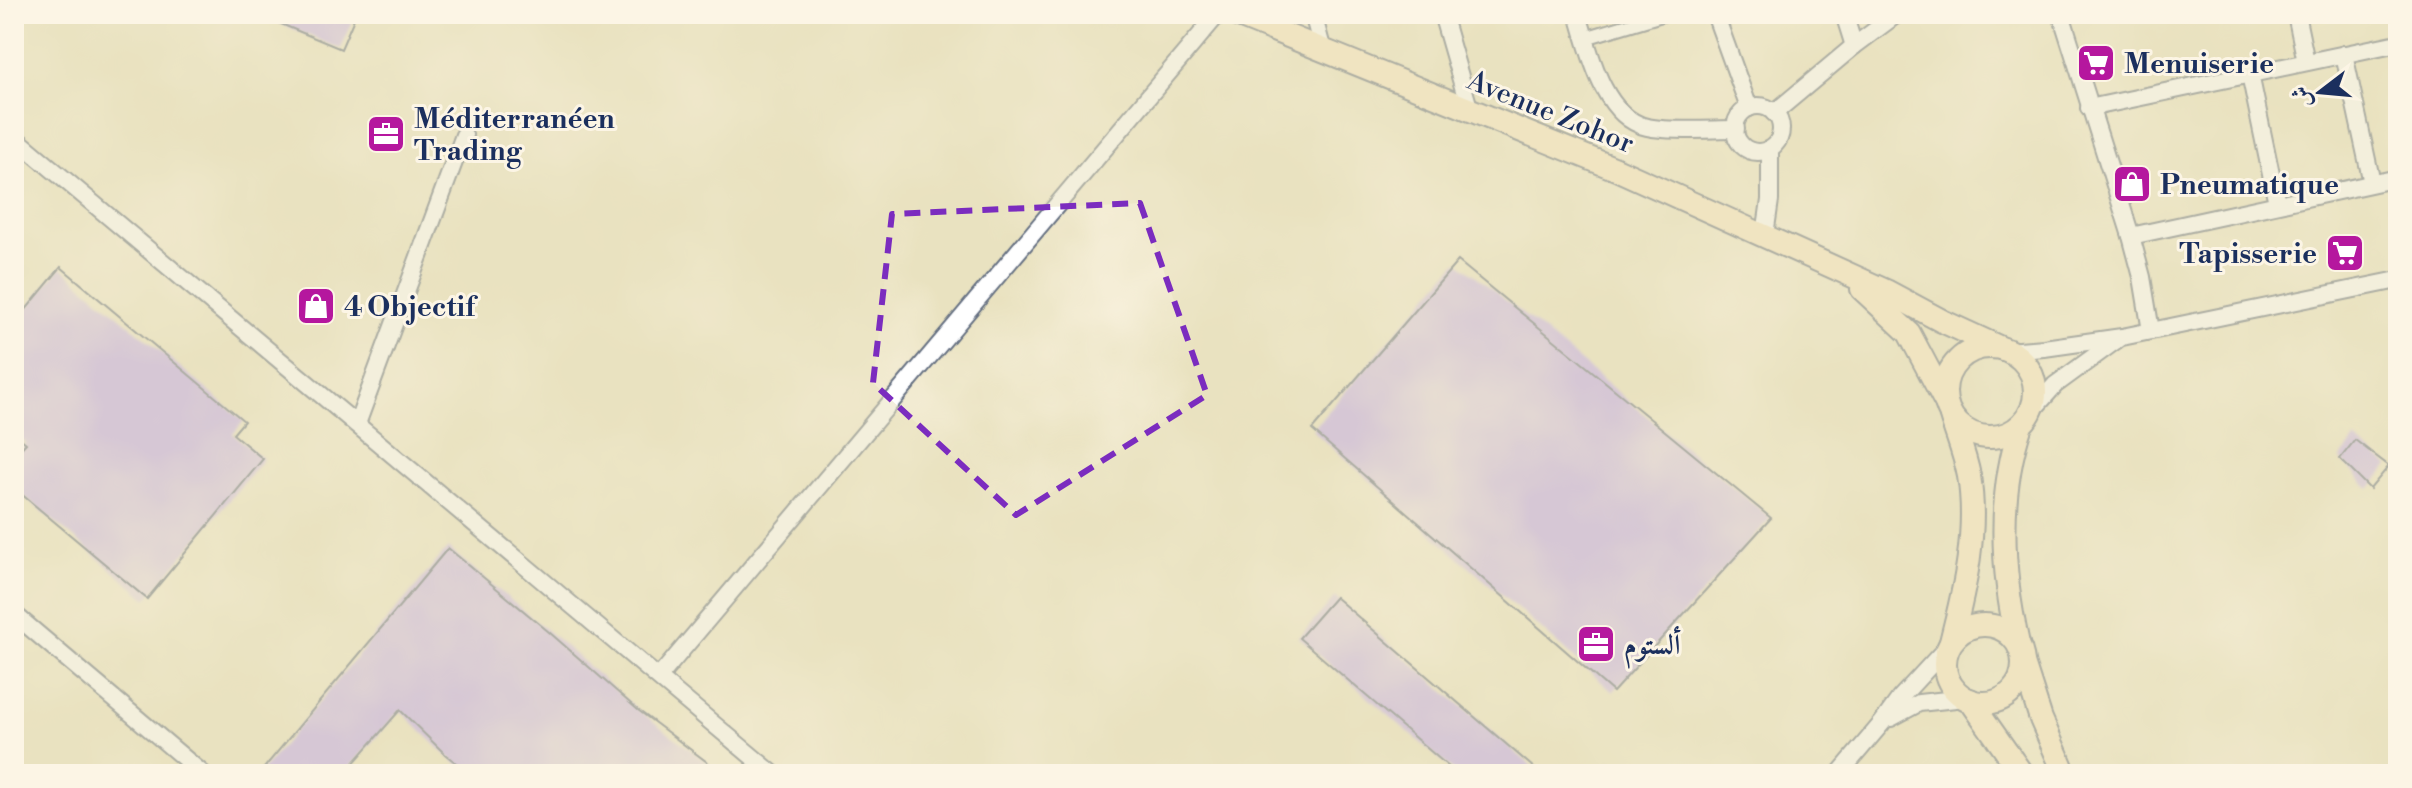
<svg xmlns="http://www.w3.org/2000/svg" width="2412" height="788" font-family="'Libre Bodoni',Amiri,serif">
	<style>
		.building { fill: #bfa7ef }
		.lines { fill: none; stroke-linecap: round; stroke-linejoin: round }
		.pedestrian-casing { stroke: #636e80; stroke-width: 16 }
		.minor-casing { stroke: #636e80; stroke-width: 20 }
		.secondary-casing { stroke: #636e80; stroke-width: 26 }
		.pedestrian { stroke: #fff; stroke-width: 12 }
		.minor { stroke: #fff; stroke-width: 16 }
		.secondary { stroke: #f9e7c3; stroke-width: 22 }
		.marked { fill: none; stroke: #7b2cbf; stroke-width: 6; stroke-dasharray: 16 10; stroke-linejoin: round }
		.labels { text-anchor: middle; stroke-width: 6; stroke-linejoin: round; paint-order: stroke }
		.poi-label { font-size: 28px; font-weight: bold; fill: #1b2f5e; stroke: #fcf5e5; text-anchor: start }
		.street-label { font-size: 28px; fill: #1b2f5e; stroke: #fcf5e5 }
	</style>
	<rect width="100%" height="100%" fill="#fcf5e5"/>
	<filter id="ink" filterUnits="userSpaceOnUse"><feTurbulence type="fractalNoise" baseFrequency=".0125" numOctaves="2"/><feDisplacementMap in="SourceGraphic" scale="16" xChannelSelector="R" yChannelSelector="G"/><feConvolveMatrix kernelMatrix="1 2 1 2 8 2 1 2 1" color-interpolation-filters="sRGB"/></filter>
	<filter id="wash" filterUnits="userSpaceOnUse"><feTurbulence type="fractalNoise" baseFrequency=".006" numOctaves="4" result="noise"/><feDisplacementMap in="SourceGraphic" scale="32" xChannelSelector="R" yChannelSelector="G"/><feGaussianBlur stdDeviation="1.8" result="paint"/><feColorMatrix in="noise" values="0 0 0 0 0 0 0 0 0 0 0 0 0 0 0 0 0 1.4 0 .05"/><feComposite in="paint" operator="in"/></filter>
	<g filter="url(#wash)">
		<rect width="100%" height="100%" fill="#e9e2c0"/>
		<g id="blocks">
			<g class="building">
				<path d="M 257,14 L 356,14 L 341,49 Z"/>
				<path d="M 1458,261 L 1771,518 L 1613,692 L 1312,430 Z"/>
				<path d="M 61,267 L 244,421 L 233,434 L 263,459 L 147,599 L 14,488 L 14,456 L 26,443 L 14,433 L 14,324 Z"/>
				<path d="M 2355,440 L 2389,466 L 2370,489 L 2340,459 Z"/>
				<path d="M 448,548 L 549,632 L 638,710 L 723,774 L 470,774 L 446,755 L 400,710 L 344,774 L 259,774 Z"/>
				<path d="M 1335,597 L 1541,774 L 1457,774 L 1299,638 Z"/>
			</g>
		</g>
	</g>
	<g filter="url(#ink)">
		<use href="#blocks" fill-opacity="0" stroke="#636e80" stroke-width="2"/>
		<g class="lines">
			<g class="pedestrian-casing">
				<path id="pedestrian" d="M 1585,38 L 1665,14"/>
			</g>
			<g class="minor-casing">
				<g id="minor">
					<path d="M 1313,14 L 1323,51"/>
					<path d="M 1442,14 L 1470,111"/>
					<path d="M 1578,14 C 1589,51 1603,117 1647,127 C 1669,132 1711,129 1736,129"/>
					<path d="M 1715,14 L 1749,108"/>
					<path d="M 1844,14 L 1854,46"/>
					<path d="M 2061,14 L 2131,236 L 2142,277 L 2151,331"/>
					<path d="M 2296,14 L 2306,62"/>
					<path d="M 2344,54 L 2372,183"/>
					<path d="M 2250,74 L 2277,203"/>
					<circle cx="1758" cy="129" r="23"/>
					<path d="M 2089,108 L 2398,43"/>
					<path d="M 1774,113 L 1854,46 L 1897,14"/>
					<path d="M 14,137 L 773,774"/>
					<path d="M 1765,235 L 1770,200 L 1770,149"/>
					<path d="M 2131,236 L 2398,178"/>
					<path d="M 2007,351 L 2044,348 L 2122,337 L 2398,280"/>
					<path d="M 2031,412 L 2055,385 L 2118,339"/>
					<path d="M 357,424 L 464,135"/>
					<path d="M 14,614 L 203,774"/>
					<path d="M 659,677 L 1218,14"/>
					<path d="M 1891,718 L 1919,703 L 1965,698"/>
					<path d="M 1839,774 L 1882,723 L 1900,698 L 1949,645"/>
				</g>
			</g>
			<g class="secondary-casing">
				<g id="secondary">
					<path d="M 1234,14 L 1616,169 L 1886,291 L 1942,321 L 2003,349"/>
					<path d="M 1862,289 L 1909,333 L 1945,401"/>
					<circle cx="1990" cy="392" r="45"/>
					<path d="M 1951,416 C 1957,436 1965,455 1969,476 C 1978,531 1965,588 1951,642"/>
					<circle cx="1984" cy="664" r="39"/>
					<path d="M 2018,644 C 2002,573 1997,495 2021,425"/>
					<path d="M 2023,663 L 2041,719 L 2065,774"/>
					<path d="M 1970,700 L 2022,774"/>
				</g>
			</g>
			<use href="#pedestrian" class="pedestrian"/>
			<use href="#minor" class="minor"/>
			<use href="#secondary" class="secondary"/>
		</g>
	</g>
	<path d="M0 0H2412V788H0ZM 1140,203 L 1207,395 L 1016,515 L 873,383 L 892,214 Z" fill="#e9e2c0" fill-opacity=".55" fill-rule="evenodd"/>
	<path class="marked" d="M 1140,203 L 1207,395 L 1016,515 L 873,383 L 892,214 Z"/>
	<defs>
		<g id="supermarket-square" transform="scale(2)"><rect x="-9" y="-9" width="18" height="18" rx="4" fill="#b5179e" stroke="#fcf5e5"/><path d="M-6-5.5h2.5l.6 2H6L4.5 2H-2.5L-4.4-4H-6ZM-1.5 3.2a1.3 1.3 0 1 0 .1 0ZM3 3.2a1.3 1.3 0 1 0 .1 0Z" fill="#fff"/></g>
		<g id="office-square" transform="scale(2)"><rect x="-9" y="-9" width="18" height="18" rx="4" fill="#b5179e" stroke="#fcf5e5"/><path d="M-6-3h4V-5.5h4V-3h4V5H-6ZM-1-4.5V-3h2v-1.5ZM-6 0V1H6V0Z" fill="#fff"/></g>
		<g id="shop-square" transform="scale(2)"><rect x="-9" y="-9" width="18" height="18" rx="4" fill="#b5179e" stroke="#fcf5e5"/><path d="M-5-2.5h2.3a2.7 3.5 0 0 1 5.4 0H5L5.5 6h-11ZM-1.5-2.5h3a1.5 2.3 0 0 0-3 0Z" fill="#fff"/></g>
	</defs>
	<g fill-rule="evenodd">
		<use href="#supermarket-square" x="2096" y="63"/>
		<use href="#office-square" x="386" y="134"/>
		<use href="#shop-square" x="2132" y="184"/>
		<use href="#supermarket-square" x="2345" y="253"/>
		<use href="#shop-square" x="316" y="306"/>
		<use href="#office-square" x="1596" y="644"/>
	</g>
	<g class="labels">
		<g class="poi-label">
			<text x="2124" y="73">Menuiserie</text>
			<text x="414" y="128">Méditerranéen<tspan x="414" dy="32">Trading</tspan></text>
			<text x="2160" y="194">Pneumatique</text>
			<text x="2317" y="263" text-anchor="end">Tapisserie</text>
			<text x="344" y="316">4 Objectif</text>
			<text x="1624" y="654">ألستوم</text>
		</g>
		<g class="street-label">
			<text transform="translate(1551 111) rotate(22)" y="10">Avenue Zohor</text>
		</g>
	</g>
	<rect width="2412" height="788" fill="none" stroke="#fcf5e5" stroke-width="48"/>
	<g transform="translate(2320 92) rotate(254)" stroke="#fcf5e5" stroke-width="6" paint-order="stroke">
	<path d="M0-6L14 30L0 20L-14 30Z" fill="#1b2f5e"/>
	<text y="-12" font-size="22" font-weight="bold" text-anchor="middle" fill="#1b2f5e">ش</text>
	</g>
</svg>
